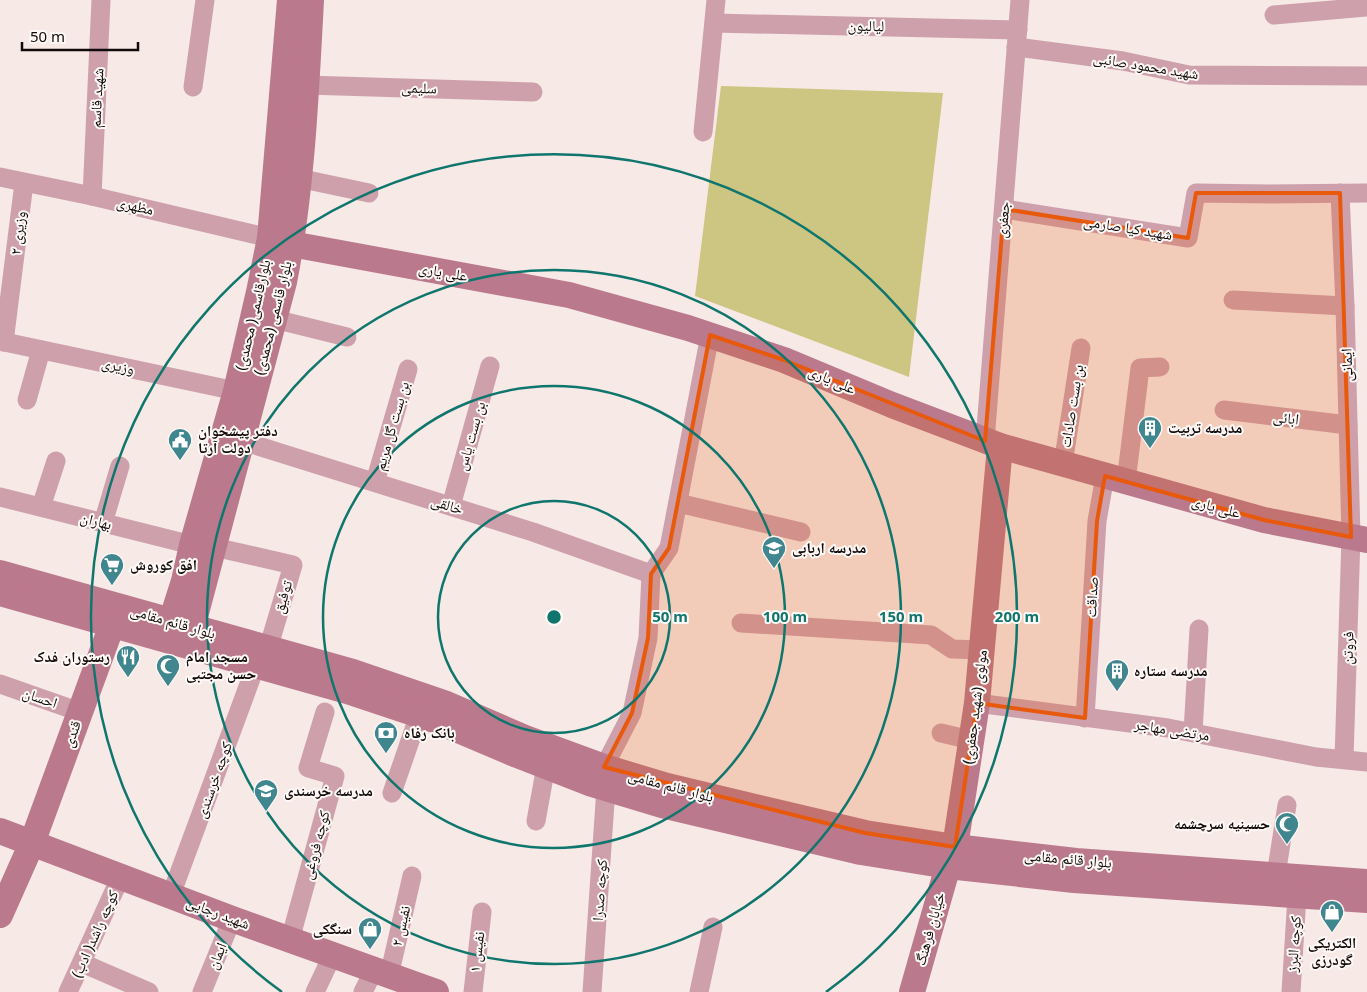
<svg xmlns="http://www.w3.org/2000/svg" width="1367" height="992" font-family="'Noto Sans','Noto Naskh Arabic',sans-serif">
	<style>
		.green { fill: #cdc582 }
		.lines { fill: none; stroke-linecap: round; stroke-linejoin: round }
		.street { stroke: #cda0ac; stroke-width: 19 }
		.secondary { stroke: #bb798d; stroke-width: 26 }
		.marked { fill: #e8590c; fill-opacity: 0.2; stroke: #e8590c; stroke-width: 4; stroke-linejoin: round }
		.ring { fill: none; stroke: #0f766e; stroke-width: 2.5 }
		.labels { text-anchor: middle; stroke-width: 4; stroke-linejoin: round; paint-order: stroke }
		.street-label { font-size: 15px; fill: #100b0a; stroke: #fef8f7 }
		.poi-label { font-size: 15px; font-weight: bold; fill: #100b0a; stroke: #fef8f7; text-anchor: start }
		.centre { fill: #0f766e; stroke: #fef8f7; stroke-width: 2.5 }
		.ring-label { font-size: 15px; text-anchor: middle; font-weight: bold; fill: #0f766e; stroke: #fef8f7; stroke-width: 4; stroke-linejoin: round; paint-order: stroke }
	</style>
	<rect width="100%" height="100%" fill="#f7e9e5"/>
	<path class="green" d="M 721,86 L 943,93 L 909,377 L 695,296 Z"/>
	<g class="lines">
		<g class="street">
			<path d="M 1274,15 L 1367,7"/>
			<path d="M 714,23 L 1018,30"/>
			<path d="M 1016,47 L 1123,61 L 1189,75 L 1367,76"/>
			<path d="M 306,85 L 533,92"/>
			<path d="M 193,87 L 205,0"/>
			<path d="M 703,132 L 716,0"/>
			<path d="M 0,177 L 92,196 L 270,238"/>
			<path d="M 298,178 L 369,193"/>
			<path d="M 1340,193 L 1345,306 L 1351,537 L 1344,759"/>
			<path d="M 92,196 L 101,0"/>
			<path d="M 1004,209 L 1188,238 L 1196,193 L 1270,194 L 1367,193"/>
			<path d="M 1233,300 L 1345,306"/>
			<path d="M 274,319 L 347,337"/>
			<path d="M 0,341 L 236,391"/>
			<path d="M 4,342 L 24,183"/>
			<path d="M 27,400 L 41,350"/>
			<path d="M 1224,410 L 1348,425"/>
			<path d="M 242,441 L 533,532 L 651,574"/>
			<path d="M 985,441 L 1020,0"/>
			<path d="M 1063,464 L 1081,348"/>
			<path d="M 375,482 L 408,369"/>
			<path d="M 1126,482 L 1140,368 L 1160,367"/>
			<path d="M 0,497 L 192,545"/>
			<path d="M 678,503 L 801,532"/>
			<path d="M 451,506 L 490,366"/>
			<path d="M 41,507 L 56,461"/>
			<path d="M 103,523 L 120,466"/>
			<path d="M 214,547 L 293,565 L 268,649"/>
			<path d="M 741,623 L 931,635 L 952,649 L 982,650"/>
			<path d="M 0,684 L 80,712"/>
			<path d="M 977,703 L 1168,728 L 1316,757 L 1367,762"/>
			<path d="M 1085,718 L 1097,521 L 1105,476"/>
			<path d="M 1193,732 L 1199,629"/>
			<path d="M 941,733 L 971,740"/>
			<path d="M 604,767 L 632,713 L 648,638 L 651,574 L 669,548 L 710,335"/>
			<path d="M 392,793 L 419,715"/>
			<path d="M 536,821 L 546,766"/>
			<path d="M 1276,875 L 1287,805"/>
			<path d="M 171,895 L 256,665"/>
			<path d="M 290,940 L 335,776 L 308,768 L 325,712"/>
			<path d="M 82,963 L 149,992"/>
			<path d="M 389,976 L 412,876"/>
			<path d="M 68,992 L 121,876"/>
			<path d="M 202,992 L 232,919"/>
			<path d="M 315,992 L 332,956"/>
			<path d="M 363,992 L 374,970"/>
			<path d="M 473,992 L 482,912"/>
			<path d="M 592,992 L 606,788"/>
			<path d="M 699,992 L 713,927"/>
			<path d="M 1291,992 L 1297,896"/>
		</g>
		<g class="secondary">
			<path d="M 270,238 L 291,244 L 569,295 L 688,328 L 784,360 L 892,405 L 1000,446 L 1264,520 L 1367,540"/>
			<path d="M 0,573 L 353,672 L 444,703 L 525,738 L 604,767 L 667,786 L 865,833 L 955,847 L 1076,861 L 1367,882"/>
			<path d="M 0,593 L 347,691 L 437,721 L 517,755 L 589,783 L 662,805 L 861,852 L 948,866 L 1074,880 L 1367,900"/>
			<path d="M 171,622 L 184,581 L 192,545 L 236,391 L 259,292 L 270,238 L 290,0"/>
			<path d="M 192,628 L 284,282 C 302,189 306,94 311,0"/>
			<path d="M 0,831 L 232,919 L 436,992"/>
			<path d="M 955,847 L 977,703 L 1000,446"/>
			<path d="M 0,915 L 32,843 L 112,625"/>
			<path d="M 912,992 L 948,866"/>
		</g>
	</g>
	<path class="marked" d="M 1196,193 L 1340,193 L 1351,537 L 1264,520 L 1105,476 L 1097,521 L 1085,718 L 977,703 L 955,847 L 865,833 L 604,767 L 632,713 L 648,638 L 651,574 L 669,548 L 710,335 L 784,360 L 985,441 L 1004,209 L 1188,238 Z"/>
	<g class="ring">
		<circle cx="554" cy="617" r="116"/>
		<circle cx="554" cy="617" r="231"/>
		<circle cx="554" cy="617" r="347"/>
		<path d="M282 992A463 463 0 1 1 826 992"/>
	</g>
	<defs>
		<g id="building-pin" transform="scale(1.25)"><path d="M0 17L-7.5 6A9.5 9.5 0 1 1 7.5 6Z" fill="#3f868e" stroke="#fef8f7"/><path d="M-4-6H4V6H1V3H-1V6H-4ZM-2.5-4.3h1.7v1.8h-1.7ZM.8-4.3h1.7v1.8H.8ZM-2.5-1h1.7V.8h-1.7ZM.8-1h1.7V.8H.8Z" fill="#fff"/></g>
		<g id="civic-pin" transform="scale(1.25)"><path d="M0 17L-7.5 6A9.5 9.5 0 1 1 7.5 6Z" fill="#3f868e" stroke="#fef8f7"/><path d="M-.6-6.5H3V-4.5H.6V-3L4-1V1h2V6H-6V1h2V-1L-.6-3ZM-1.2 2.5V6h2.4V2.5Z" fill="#fff"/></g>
		<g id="school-pin" transform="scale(1.25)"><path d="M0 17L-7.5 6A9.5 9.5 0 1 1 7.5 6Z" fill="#3f868e" stroke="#fef8f7"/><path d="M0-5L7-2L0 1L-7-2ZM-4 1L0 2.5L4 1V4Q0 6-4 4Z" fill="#fff"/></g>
		<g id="supermarket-pin" transform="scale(1.25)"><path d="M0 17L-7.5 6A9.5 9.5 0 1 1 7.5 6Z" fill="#3f868e" stroke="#fef8f7"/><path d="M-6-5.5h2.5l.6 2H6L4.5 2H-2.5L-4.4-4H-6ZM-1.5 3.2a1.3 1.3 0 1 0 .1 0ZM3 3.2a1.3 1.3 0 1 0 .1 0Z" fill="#fff"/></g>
		<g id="restaurant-pin" transform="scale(1.25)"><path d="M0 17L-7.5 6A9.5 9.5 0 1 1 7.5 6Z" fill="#3f868e" stroke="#fef8f7"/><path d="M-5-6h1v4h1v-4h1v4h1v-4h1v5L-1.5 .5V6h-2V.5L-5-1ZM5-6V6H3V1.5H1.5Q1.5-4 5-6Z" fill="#fff"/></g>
		<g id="mosque-pin" transform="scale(1.25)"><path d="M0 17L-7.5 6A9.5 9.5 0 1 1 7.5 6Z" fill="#3f868e" stroke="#fef8f7"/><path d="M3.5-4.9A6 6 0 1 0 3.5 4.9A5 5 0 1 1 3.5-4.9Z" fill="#fff"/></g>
		<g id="bank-pin" transform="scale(1.25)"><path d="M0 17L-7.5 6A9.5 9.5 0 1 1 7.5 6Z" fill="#3f868e" stroke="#fef8f7"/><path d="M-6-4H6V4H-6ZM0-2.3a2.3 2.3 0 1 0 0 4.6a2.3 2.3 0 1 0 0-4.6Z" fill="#fff"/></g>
		<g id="shop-pin" transform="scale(1.25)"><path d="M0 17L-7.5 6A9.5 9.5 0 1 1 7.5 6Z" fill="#3f868e" stroke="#fef8f7"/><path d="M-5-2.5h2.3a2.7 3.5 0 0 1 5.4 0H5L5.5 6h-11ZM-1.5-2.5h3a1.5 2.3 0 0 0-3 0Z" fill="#fff"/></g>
	</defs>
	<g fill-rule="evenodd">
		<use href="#building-pin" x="1150" y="428"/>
		<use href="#civic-pin" x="180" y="440"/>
		<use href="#school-pin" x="774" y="548"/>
		<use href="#supermarket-pin" x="112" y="565"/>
		<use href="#restaurant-pin" x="128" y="657"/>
		<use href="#mosque-pin" x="168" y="666"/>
		<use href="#building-pin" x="1117" y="671"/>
		<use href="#bank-pin" x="386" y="733"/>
		<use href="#school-pin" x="266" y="791"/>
		<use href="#mosque-pin" x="1287" y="824"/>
		<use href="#shop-pin" x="1332" y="912"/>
		<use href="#shop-pin" x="370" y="929"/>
	</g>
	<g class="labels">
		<g class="street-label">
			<text transform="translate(866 26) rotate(1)" y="5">لیالیون</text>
			<text transform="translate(1146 66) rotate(9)" y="5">شهید محمود صائبی</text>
			<text transform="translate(419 88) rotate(2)" y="5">سلیمی</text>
			<text transform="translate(97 98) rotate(-87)" y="5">شهید قاسم</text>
			<text transform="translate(135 206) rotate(13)" y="5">مظهری</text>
			<text transform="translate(1003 220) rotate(-85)" y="5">جعفری</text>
			<text transform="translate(1128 228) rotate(9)" y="5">شهید کیا صارمی</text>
			<text transform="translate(18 233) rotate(-83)" y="5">وزیری ۲</text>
			<text transform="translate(443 272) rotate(10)" y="5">علی یاری</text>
			<text transform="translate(253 315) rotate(-77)" y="5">بلوارقاسمی( محمدی)</text>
			<text transform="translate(273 318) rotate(-76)" y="5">بلوار قاسمی (محمدی)</text>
			<text transform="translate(1347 365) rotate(-92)" y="5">ایمانی</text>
			<text transform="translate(118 366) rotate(12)" y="5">وزیری</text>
			<text transform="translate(832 380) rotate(23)" y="5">علی یاری</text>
			<text transform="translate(1072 406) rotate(-81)" y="5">بن بست صادات</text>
			<text transform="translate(1286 418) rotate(7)" y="5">ابائی</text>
			<text transform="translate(392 426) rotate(-74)" y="5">بن بست گل مریم</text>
			<text transform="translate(471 436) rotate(-74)" y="5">بن بست یاس</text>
			<text transform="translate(447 505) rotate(17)" y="5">خالقی</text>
			<text transform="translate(1216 507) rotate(15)" y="5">علی یاری</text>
			<text transform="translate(96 521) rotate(14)" y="5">بهاران</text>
			<text transform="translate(283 597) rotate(-74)" y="5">توفیق</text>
			<text transform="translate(1092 597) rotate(-87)" y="5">صداقت</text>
			<text transform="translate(173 622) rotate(16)" y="5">بلوار قائم مقامی</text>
			<text transform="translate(1348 648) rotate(-88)" y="5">فروتن</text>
			<text transform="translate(40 698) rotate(19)" y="5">احسان</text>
			<text transform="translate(975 707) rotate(-83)" y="5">مولوی (شهید جعفری)</text>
			<text transform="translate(1172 730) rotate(9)" y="5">مرتضی مهاجر</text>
			<text transform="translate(72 734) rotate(-71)" y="5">قندی</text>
			<text transform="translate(214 780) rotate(-70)" y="5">کوچه خرسندی</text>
			<text transform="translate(671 786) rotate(15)" y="5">بلوار قائم مقامی</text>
			<text transform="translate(316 845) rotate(-75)" y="5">کوچه فروغی</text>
			<text transform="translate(1068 859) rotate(5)" y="5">بلوار قائم مقامی</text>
			<text transform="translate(600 890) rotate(-86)" y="5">کوچه صدرا</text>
			<text transform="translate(218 913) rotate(21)" y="5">شهید رجایی</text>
			<text transform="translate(401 926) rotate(-77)" y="5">نفیس ۲</text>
			<text transform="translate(930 929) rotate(-74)" y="5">خیابان فرهنگ</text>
			<text transform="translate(95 934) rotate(-66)" y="5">کوچه راشد( ادب)</text>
			<text transform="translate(1294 944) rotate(-86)" y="5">کوچه البرز</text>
			<text transform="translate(477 952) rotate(-83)" y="5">نفیس ‍۱</text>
			<text transform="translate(217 956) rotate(-68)" y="5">ایمان</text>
		</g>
		<g class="poi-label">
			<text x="1168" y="433">مدرسه تربیت</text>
			<text x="198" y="436">دفتر پیشخوان<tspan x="198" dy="17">دولت آرتا</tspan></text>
			<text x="792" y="553">مدرسه اربابی</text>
			<text x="130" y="570">افق کوروش</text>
			<text x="110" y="662" text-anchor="end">رستوران فدک</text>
			<text x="186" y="662">مسجد امام<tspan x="186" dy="17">حسن مجتبی</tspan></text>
			<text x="1134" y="676">مدرسه ستاره</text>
			<text x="404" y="738">بانک رفاه</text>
			<text x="284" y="796">مدرسه خرسندی</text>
			<text x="1270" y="829" text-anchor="end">حسینیه سرچشمه</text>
			<text x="352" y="934" text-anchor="end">سنگکی</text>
			<text x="1332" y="948" text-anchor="middle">الکتریکی<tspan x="1332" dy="17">گودرزی</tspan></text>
		</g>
	</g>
	<circle cx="554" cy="617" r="8" class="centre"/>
	<g class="ring-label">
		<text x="670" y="622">50 m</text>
		<text x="785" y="622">100 m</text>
		<text x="901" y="622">150 m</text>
		<text x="1017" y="622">200 m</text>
	</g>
	<path d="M22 42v8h116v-8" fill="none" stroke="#100b0a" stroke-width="2.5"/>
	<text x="30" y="42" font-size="15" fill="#100b0a" stroke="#fef8f7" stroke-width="4" paint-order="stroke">50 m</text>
</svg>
